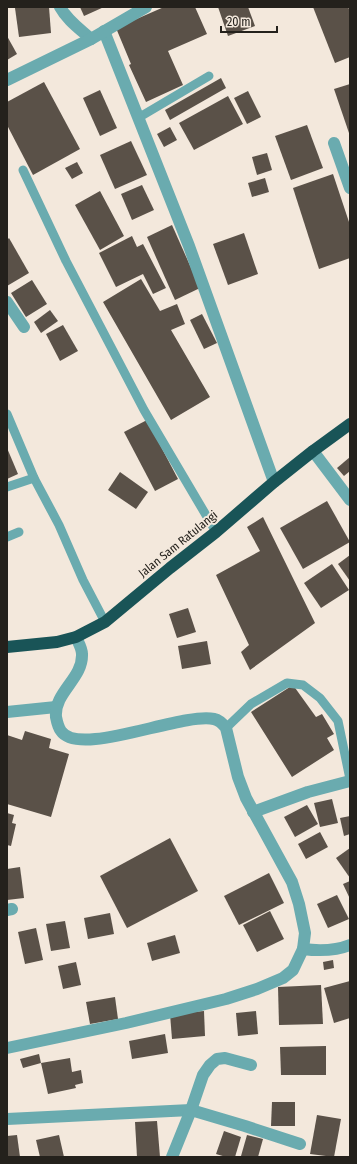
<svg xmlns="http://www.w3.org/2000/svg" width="357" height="1164" font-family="'Fira Sans Condensed',sans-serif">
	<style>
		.building { fill: #5a5148 }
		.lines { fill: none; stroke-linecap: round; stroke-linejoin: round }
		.lane { stroke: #6aabaf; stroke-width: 9 }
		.street { stroke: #6aabaf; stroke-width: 12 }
		.highway { stroke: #195457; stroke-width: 12 }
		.labels { text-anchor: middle; stroke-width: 4; stroke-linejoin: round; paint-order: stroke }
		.street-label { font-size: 12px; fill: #24211c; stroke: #f3e8dc }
	</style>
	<rect width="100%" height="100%" fill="#f3e8dc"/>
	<g class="building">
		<path d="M 23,7 L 49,7 L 51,33 L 19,37 L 15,8 Z"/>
		<path d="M 80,7 L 104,7 L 84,16 Z"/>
		<path d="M 164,7 L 195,7 L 207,34 L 168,51 L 183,85 L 146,102 L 129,65 L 131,64 L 116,28 Z"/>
		<path d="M 218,7 L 248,7 L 255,26 L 228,36 Z"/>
		<path d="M 313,7 L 348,7 L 350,11 L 350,57 L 335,63 Z"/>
		<path d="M 7,36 L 17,54 L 7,60 Z"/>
		<path d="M 221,78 L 226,88 L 170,120 L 165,110 Z"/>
		<path d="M 44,82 L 80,149 L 33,175 L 7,125 L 7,102 Z"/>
		<path d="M 350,84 L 350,136 L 334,89 Z"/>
		<path d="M 100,90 L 117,128 L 100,136 L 83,98 Z"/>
		<path d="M 248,91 L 261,117 L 247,124 L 234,98 Z"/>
		<path d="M 228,96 L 243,124 L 194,150 L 179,123 Z"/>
		<path d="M 307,125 L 323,168 L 291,180 L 275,136 Z"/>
		<path d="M 170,127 L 177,140 L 164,147 L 157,134 Z"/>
		<path d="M 131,141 L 147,175 L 115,189 L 100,155 Z"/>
		<path d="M 267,153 L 272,170 L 257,175 L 252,157 Z"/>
		<path d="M 77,162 L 83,173 L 72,179 L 65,168 Z"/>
		<path d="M 333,174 L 350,225 L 350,258 L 319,269 L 293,188 Z"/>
		<path d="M 265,178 L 269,192 L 252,197 L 248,183 Z"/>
		<path d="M 142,185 L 154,210 L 132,220 L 121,194 Z"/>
		<path d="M 100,191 L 124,236 L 100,250 L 75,205 Z"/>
		<path d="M 172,225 L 200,288 L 175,300 L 147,237 Z"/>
		<path d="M 244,233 L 258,274 L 228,285 L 213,244 Z"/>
		<path d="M 132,236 L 137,247 L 143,244 L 166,288 L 153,294 L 143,274 L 116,287 L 99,253 Z"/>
		<path d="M 9,238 L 29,273 L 7,286 L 7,240 Z"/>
		<path d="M 141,279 L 160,311 L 177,304 L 185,324 L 171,330 L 210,397 L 171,420 L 103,302 Z"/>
		<path d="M 32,280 L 47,304 L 26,317 L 11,293 Z"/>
		<path d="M 50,310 L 58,321 L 41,333 L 34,322 Z"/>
		<path d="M 202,314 L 217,343 L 204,349 L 190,320 Z"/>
		<path d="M 63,325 L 78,351 L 60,361 L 46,334 Z"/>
		<path d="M 147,420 L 178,479 L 155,491 L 124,432 Z"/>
		<path d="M 7,448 L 18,474 L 7,479 Z"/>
		<path d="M 350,457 L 350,471 L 344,476 L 337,468 Z"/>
		<path d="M 120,472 L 148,492 L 136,509 L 108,490 Z"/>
		<path d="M 327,501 L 350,542 L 303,569 L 280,528 Z"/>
		<path d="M 263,517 L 315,623 L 250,670 L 241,652 L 249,645 L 216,575 L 260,551 L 247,527 Z"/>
		<path d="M 350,555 L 350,581 L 338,564 Z"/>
		<path d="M 332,564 L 349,590 L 321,608 L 304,583 Z"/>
		<path d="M 188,608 L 196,632 L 177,638 L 169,614 Z"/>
		<path d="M 207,641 L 211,664 L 182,669 L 178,646 Z"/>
		<path d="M 293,685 L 316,717 L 322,714 L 334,734 L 327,738 L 334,750 L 292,777 L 251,712 Z"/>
		<path d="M 25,731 L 51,739 L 49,748 L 69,754 L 51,817 L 7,804 L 7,735 L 22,740 Z"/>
		<path d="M 332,799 L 338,823 L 320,827 L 314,803 Z"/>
		<path d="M 307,805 L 318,824 L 295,837 L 284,817 Z"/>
		<path d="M 7,813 L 14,815 L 12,823 L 16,824 L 11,846 L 7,845 Z"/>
		<path d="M 350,816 L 350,834 L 344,836 L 340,818 Z"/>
		<path d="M 320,832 L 328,847 L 306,859 L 298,844 Z"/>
		<path d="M 170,838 L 198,891 L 127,928 L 100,876 Z"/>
		<path d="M 350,848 L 350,878 L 336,858 Z"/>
		<path d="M 20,867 L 24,898 L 7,900 L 7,869 Z"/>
		<path d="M 269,873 L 284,903 L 239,925 L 224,896 Z"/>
		<path d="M 350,881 L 350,899 L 343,884 Z"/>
		<path d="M 337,895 L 349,919 L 328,928 L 317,904 Z"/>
		<path d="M 270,911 L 284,939 L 257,952 L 243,925 Z"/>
		<path d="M 110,913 L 114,934 L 88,939 L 84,918 Z"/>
		<path d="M 65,921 L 70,948 L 51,951 L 46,924 Z"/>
		<path d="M 36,928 L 43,960 L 25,964 L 18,932 Z"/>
		<path d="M 175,935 L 180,953 L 152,961 L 147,943 Z"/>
		<path d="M 333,960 L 334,968 L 324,970 L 323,962 Z"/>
		<path d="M 76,962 L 81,985 L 63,989 L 58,966 Z"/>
		<path d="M 350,981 L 350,1018 L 334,1023 L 324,988 Z"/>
		<path d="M 321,985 L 323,1024 L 279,1025 L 278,987 Z"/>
		<path d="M 115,997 L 118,1019 L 90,1024 L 86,1002 Z"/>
		<path d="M 204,1011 L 205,1036 L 172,1039 L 170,1014 Z"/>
		<path d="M 256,1011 L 258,1034 L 238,1036 L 236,1013 Z"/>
		<path d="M 165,1034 L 168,1053 L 132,1059 L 129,1041 Z"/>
		<path d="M 326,1046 L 326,1075 L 281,1075 L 280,1047 Z"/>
		<path d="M 39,1054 L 41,1063 L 23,1068 L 20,1059 Z"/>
		<path d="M 70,1058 L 72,1072 L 81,1070 L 83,1083 L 75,1085 L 76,1088 L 48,1094 L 41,1063 Z"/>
		<path d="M 272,1102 L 295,1102 L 295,1126 L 271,1126 Z"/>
		<path d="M 317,1115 L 341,1119 L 334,1157 L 310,1154 Z"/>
		<path d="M 157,1121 L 160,1157 L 137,1157 L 135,1122 Z"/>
		<path d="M 224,1131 L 241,1137 L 235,1157 L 226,1157 L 216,1154 Z"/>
		<path d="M 17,1135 L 20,1157 L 7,1157 L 7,1136 Z"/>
		<path d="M 59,1135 L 64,1157 L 40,1157 L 36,1140 Z"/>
		<path d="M 247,1135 L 263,1139 L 258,1157 L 245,1157 L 241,1156 Z"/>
	</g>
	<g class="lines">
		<g class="lane">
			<path d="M 138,118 L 209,76"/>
			<path d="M 23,170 L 66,261 L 144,410 L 216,532"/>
			<path d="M 7,414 L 34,478 L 59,525 L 83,580 L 105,622"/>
			<path d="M 7,487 L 34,478"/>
			<path d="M 7,537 L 19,532"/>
			<path d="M 226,728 L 251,704 L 287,683 L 303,685 L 320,698 L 338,721 L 350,779"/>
		</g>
		<g class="street">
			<path d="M 60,7 C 67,20 80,29 91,39"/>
			<path d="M 104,31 L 189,246 L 274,482"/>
			<path d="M 7,80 L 91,39 L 146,7"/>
			<path d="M 334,143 L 350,188"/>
			<path d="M 7,302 L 24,327"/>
			<path d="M 313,451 L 350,500"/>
			<path d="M 7,712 L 56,707"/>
			<path d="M 253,812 L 308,792 L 350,781"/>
			<path d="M 7,910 L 12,909"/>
			<path d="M 303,949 C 319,951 335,951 350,945"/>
			<path d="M 7,1048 L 126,1023 L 226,999 L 257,989 L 283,978 L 293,970 L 303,949 L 305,933 L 299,904 L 292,882 L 246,798 L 238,777 L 226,728 C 223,724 219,720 214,719 C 182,712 79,758 61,731 C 58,727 57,722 56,717 C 54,692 83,679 82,654 C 82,648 78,642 76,637"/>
			<path d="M 7,1119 L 191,1110 L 245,1126 L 300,1144"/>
			<path d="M 172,1157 L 191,1110 L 203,1075 L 210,1065 L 217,1059 L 225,1058 L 251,1065"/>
		</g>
		<path class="highway" d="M 7,647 L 57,642 L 76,637 L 105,622 L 170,568 L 216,532 L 274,482 L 313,451 L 350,424"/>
	</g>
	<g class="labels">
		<g class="street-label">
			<text transform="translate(178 544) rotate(-39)" y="4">Jalan Sam Ratulangi</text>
		</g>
	</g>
	<rect width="357" height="1164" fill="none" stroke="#24211c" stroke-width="16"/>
	<path d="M221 26v6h56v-6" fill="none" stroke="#24211c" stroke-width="2"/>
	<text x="227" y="26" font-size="12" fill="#24211c" stroke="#f3e8dc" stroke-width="3" paint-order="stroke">20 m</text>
</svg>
